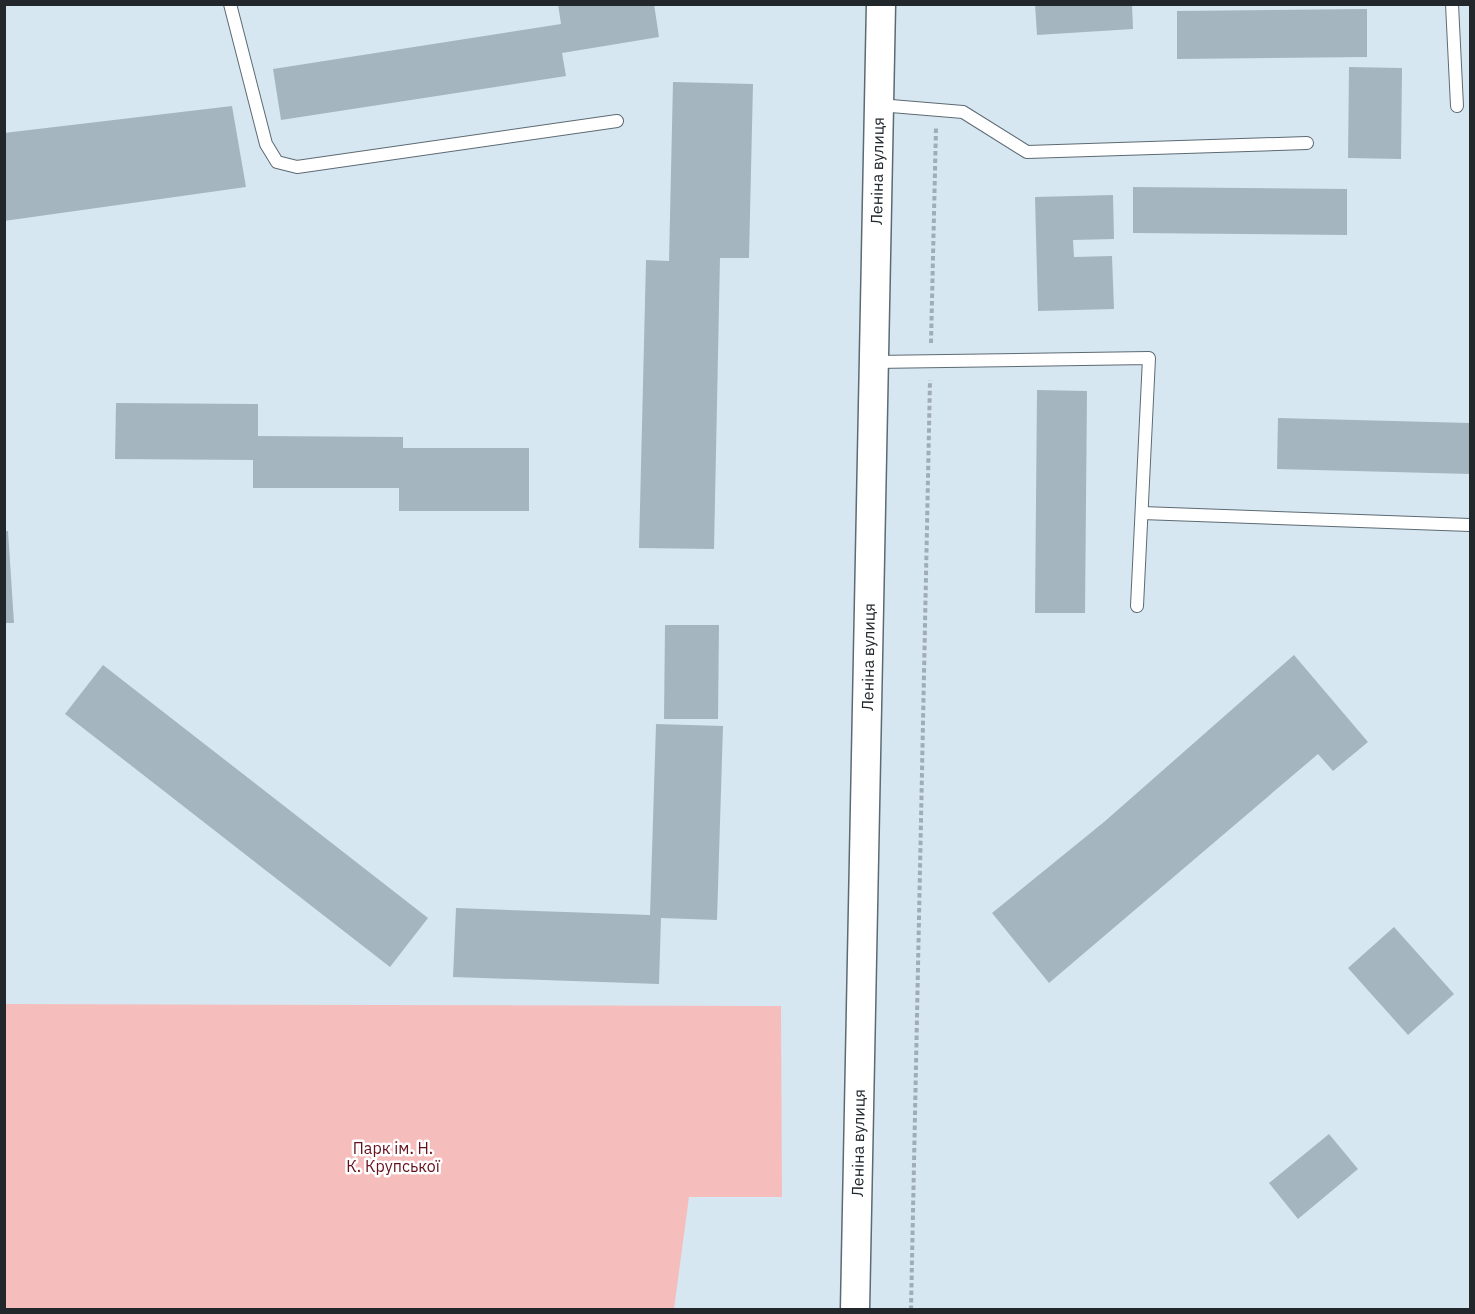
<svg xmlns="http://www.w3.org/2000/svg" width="1475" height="1314" font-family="'IBM Plex Sans',sans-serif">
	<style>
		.green { fill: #f5bebd }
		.building { fill: #a5b5bf }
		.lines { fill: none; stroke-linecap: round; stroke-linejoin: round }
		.service-casing { stroke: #5c6a73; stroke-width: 14 }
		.tertiary-casing { stroke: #5c6a73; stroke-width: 31 }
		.path { stroke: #a0adb6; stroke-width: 4; stroke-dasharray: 4.5 3; stroke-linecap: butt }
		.service { stroke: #fff; stroke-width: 12 }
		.tertiary { stroke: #fff; stroke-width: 28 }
		.labels { text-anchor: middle; stroke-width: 5; stroke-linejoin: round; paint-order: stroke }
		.street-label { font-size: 16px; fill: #21272b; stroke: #fff }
		.park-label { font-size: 16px; fill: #66121d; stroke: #fff }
	</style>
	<rect width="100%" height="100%" fill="#d7e7f2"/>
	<path class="green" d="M 5,1004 L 781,1006 L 782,1197 L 689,1197 L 674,1309 L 5,1309 Z"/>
	<g class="building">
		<path d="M 558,4 L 654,4 L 659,37 L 562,53 L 566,76 L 281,120 L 273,69 L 561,24 Z"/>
		<path d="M 1035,4 L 1132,4 L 1133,29 L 1037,35 Z"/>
		<path d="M 1367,9 L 1367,57 L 1177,59 L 1177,11 Z"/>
		<path d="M 1349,67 L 1402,68 L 1401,159 L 1348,158 Z"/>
		<path d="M 673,82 L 753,84 L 749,258 L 720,258 L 714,549 L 639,548 L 646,260 L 669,261 Z"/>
		<path d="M 232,106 L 246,187 L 4,221 L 4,133 Z"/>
		<path d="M 1133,187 L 1347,189 L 1347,235 L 1133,233 Z"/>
		<path d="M 1113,195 L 1114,239 L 1073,240 L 1074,257 L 1112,256 L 1114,309 L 1038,311 L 1035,197 Z"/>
		<path d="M 1037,390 L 1087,391 L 1085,613 L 1035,613 Z"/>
		<path d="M 116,403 L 258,404 L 258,436 L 403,437 L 403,448 L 529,448 L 529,511 L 399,511 L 399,488 L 253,488 L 253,460 L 115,459 Z"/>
		<path d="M 1278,418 L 1470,423 L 1470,474 L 1277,469 Z"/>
		<path d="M 4,531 L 8,531 L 14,623 L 4,623 Z"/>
		<path d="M 665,625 L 719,625 L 718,719 L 664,719 Z"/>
		<path d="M 1294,655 L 1368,742 L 1333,771 L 1318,754 L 1049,983 L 992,913 L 1104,822 Z"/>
		<path d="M 103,665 L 428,918 L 390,967 L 65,714 Z"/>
		<path d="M 656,724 L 723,726 L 717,920 L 661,918 L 659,984 L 453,977 L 456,908 L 650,915 Z"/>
		<path d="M 1394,927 L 1454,994 L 1408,1035 L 1348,968 Z"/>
		<path d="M 1329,1134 L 1358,1169 L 1298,1219 L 1269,1183 Z"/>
	</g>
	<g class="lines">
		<g class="service-casing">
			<g id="service">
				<path d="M 230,4 L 266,144 L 277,162 L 297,167 L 617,121"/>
				<path d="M 1452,4 L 1457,106"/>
				<path d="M 879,105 L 963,112 L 1027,152 L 1307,143"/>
				<path d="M 874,362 L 1149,358 L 1137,606"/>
				<path d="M 1142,513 L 1470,525"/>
			</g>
		</g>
		<g class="tertiary-casing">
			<path id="tertiary" d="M 855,1310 L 881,4"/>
		</g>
		<g class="path">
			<path d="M 931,343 L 936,128"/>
			<path d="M 911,1310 L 930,380"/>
		</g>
		<use href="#service" class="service"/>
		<use href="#tertiary" class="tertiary"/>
	</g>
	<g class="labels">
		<g class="street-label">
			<text transform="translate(877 171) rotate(-89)" y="6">Леніна вулиця</text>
			<text transform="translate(868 657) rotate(-89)" y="6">Леніна вулиця</text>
			<text transform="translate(858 1143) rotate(-89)" y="6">Леніна вулиця</text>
		</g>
		<g class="park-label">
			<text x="393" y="1154">Парк ім. Н.<tspan x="393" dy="18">К. Крупської</tspan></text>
		</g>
	</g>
	<rect width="1475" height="1314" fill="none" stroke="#21272b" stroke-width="12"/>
</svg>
